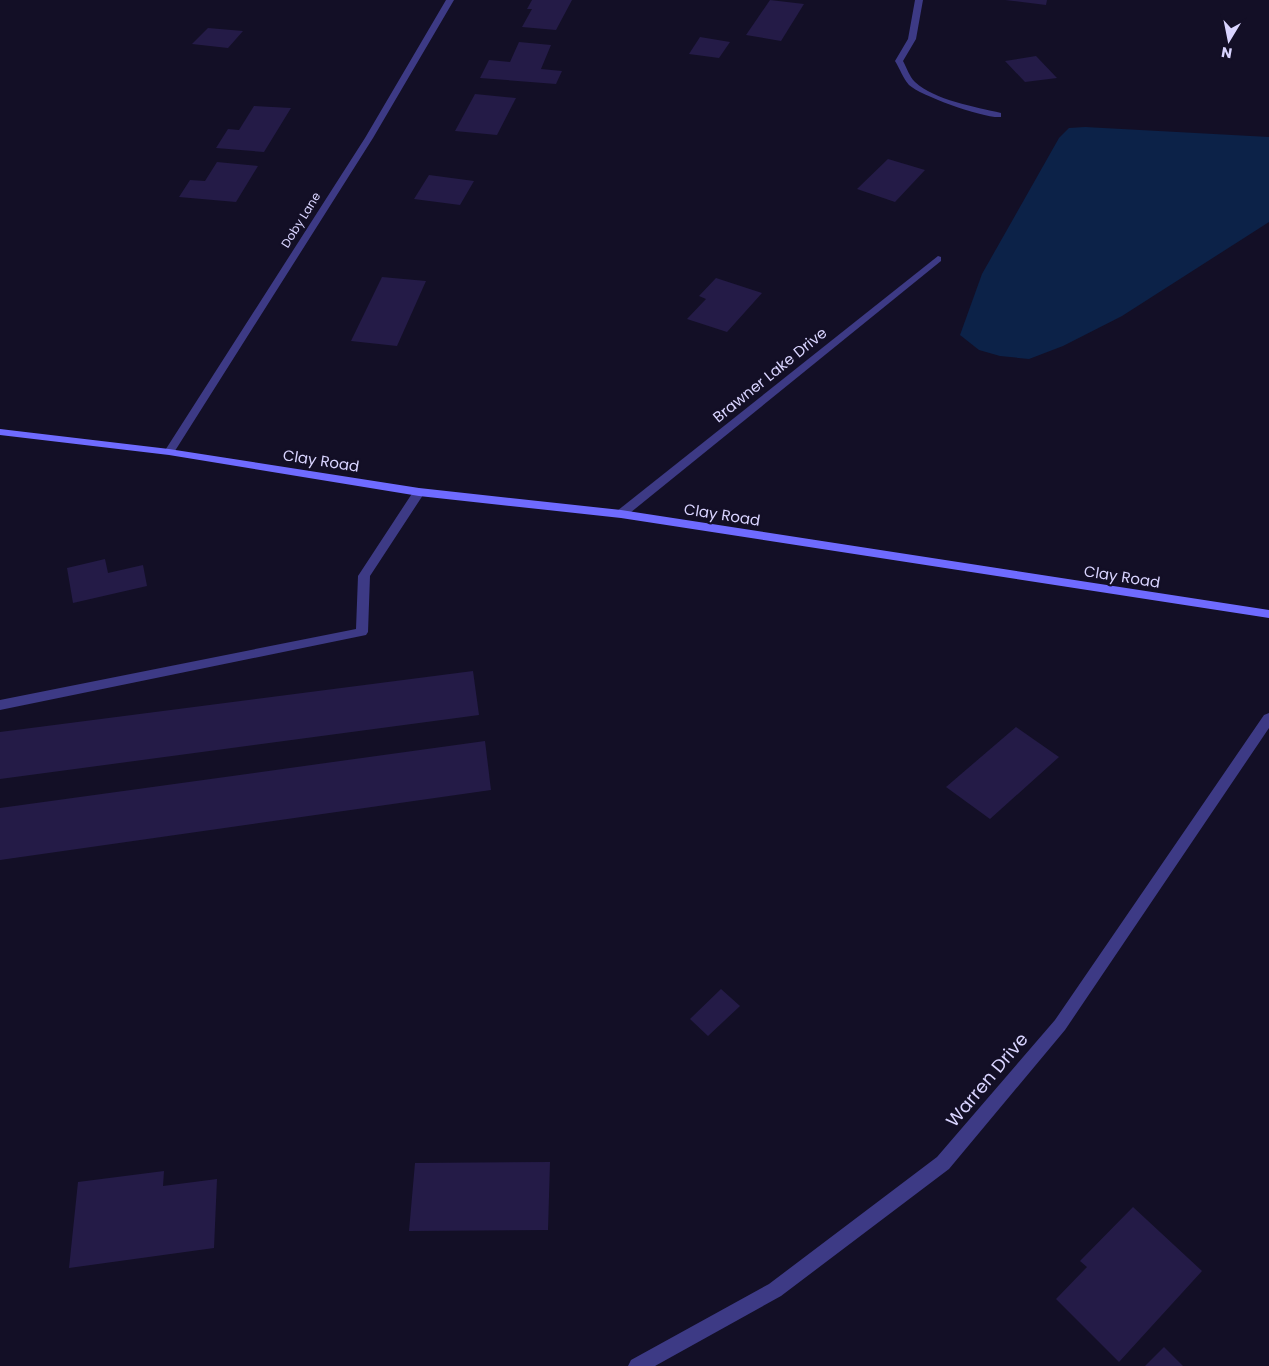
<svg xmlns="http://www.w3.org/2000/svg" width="1269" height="1366" font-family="Poppins,sans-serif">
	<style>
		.water { fill: #0c2248 }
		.building { fill: #241b47 }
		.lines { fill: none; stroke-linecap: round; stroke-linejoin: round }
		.lane { fill: #3d3a85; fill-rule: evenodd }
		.street { fill: #3d3a85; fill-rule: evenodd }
		.secondary { fill: #6f6bff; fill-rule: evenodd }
		.labels { text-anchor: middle; stroke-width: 4.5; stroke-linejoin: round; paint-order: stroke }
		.far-street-label { font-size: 12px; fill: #d9d4ff; stroke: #130f26 }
		.street-label { font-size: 15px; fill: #d9d4ff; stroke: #130f26 }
		.near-street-label { font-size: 18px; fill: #d9d4ff; stroke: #130f26 }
	</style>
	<rect width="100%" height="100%" fill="#130f26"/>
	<path class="water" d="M 1085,127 L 1269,137 L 1269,222 L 1122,316 L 1063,346 L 1029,359 L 1000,356 L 979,350 L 960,335 L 982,274 L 1059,138 L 1069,128 Z"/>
	<g class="building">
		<path d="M 532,0 L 572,0 L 556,30 L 522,27 L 532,9 L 527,9 Z"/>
		<path d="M 770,0 L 804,4 L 781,41 L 746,35 Z"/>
		<path d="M 1005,0 L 1047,0 L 1046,5 Z"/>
		<path d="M 208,28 L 243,31 L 228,48 L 192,44 Z"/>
		<path d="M 700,37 L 730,42 L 719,58 L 689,54 Z"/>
		<path d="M 519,42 L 551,45 L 541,69 L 562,71 L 556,84 L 480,78 L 489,60 L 510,62 Z"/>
		<path d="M 1036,56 L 1057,78 L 1025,82 L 1005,61 Z"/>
		<path d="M 475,94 L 516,98 L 497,135 L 455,131 Z"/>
		<path d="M 254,106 L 291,108 L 264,152 L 216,148 L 228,129 L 239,130 Z"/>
		<path d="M 888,159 L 925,170 L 895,202 L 857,189 Z"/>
		<path d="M 217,162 L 258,166 L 236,202 L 179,197 L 190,180 L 205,181 Z"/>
		<path d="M 429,175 L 474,181 L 460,205 L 414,199 Z"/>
		<path d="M 382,277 L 426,281 L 397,346 L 351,341 Z"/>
		<path d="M 716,278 L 762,293 L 727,332 L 687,319 L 706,299 L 699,296 Z"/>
		<path d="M 105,559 L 108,573 L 143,565 L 147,586 L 73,603 L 67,568 Z"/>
		<path d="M 473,671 L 479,715 L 0,779 L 0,732 Z"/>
		<path d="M 1016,727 L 1059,757 L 990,819 L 946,787 Z"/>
		<path d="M 485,741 L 491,790 L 0,860 L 0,808 Z"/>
		<path d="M 721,989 L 740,1006 L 708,1036 L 690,1019 Z"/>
		<path d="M 550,1162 L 548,1230 L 409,1231 L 415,1163 Z"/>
		<path d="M 164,1171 L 163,1186 L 217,1179 L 214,1248 L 69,1268 L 78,1182 Z"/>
		<path d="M 1133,1207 L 1202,1271 L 1119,1362 L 1056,1299 L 1087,1267 L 1080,1261 Z"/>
		<path d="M 1164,1347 L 1183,1366 L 1145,1366 Z"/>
	</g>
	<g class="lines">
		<path class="lane" d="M 419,488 L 425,492 L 370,576 L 368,632 L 366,635 L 0,710 L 0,700 L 356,629 L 358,576 L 415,489 Z"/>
		<g class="street">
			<path d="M 446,0 L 454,0 L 373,138 L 173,454 L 165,454 L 164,452 L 365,138 Z"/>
			<path d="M 915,0 L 923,0 L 916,39 L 903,61 C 907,68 909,76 915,82 C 934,100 976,107 1001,113 L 1001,117 C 985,119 921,96 909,85 C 903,78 900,69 895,61 L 908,39 Z"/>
			<path d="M 938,256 L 941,257 L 941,261 L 625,517 L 617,517 L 615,514 L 617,511 Z"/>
			<path d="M 1269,713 L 1269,728 L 1065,1030 L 949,1169 L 781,1296 L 655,1366 L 628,1366 L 631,1360 L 769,1284 L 937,1157 L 1055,1020 L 1264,715 Z"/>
		</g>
		<path class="secondary" d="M 0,429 L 169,449 L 419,488 L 621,510 L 1269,610 L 1269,618 L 621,518 L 419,496 L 169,455 L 0,435 Z"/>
	</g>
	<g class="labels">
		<g class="far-street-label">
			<text transform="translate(301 220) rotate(-58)" y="4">Doby Lane</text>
		</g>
		<g class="street-label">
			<text transform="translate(770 375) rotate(-39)" y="5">Brawner Lake Drive</text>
			<text transform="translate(321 461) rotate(9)" y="5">Clay Road</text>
			<text transform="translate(722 515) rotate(9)" y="5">Clay Road</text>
			<text transform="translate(1122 577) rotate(9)" y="5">Clay Road</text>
		</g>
		<g class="near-street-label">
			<text transform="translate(987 1080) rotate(-50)" y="6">Warren Drive</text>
		</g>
	</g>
	<g transform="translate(1229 40) rotate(190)" stroke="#130f26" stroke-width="4" paint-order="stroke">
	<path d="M0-4L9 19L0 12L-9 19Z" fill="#d9d4ff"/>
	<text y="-8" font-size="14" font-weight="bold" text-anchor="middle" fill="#d9d4ff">N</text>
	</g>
</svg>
